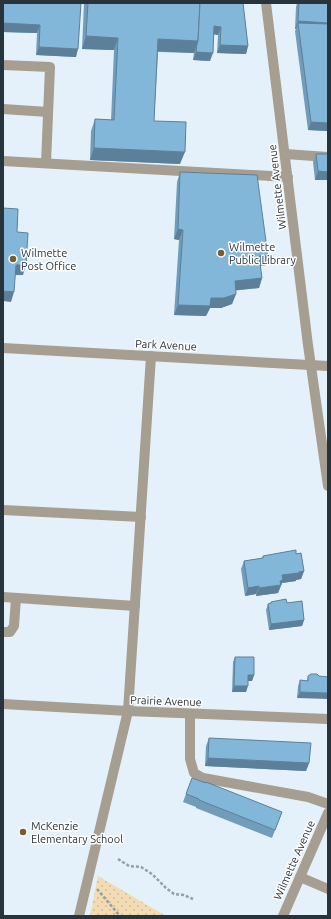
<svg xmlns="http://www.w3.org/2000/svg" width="331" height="919" font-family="Ubuntu,sans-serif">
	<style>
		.park { fill: url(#park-dots) }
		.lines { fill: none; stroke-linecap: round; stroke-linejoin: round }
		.path { stroke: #939fa7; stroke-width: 2.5; stroke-dasharray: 3 2; stroke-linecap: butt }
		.minor { stroke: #a59e91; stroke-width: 10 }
		.wall { fill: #719dbb }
		.shaded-wall { fill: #5c8099 }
		.building { fill: #83b7da; stroke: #5c8099 }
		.poi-dot { fill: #775e2f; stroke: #fdfdfd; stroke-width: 1.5 }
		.labels { text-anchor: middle; stroke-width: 3; stroke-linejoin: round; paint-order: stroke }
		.street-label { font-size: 11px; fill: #28343c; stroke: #fdfdfd }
		.poi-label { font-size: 11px; fill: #28343c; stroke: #fdfdfd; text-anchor: start }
	</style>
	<defs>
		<pattern id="park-dots" width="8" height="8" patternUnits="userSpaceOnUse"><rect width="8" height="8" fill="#f3dbb3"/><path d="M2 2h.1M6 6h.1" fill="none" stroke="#d0bd9b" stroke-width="1.8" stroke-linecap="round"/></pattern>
	</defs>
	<rect width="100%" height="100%" fill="#e5f1fa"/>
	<path class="park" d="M 98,876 L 166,916 L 90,916 Z"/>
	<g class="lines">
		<g class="path">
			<path d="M 118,859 L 129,866 L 141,867 L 152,874 L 166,888 L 174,894 L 184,895 L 193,899"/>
			<path d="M 97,889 L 120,916"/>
		</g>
		<g class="minor">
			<path d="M 266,3 L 308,345 L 328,486"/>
			<path d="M 3,65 L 50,67 L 46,163"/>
			<path d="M 3,109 L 48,112"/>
			<path d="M 285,154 L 328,157"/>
			<path d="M 3,161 L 288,177"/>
			<path d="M 3,348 L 328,366"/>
			<path d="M 3,510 L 141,517"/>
			<path d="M 3,597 L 135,606"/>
			<path d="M 3,632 L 10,632 L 14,626 L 16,598"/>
			<path d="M 3,704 L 128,711 L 328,719"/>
			<path d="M 190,714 L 190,759 L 194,773 L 203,778 L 308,797 L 328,804"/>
			<path d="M 300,877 L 328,889"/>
			<path d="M 79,916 L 128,711 L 151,356"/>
			<path d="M 283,916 L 328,813"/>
		</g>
	</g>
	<g class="wall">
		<path d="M 3,3 L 81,3 L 76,57 L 36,55 L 37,33 L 3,32 Z"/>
		<path d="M 84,3 L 243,3 L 248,46 L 246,54 L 217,53 L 218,35 L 214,34 L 210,61 L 193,60 L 194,52 L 194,53 L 158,52 L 154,121 L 180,164 L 90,160 L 91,131 L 95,119 L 111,120 L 114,50 L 82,49 Z"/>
		<path d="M 297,3 L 328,3 L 328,131 L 308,130 L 295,31 L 296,29 L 295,29 L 296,7 Z"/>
		<path d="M 316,154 L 328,154 L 328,180 L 315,180 L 313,162 Z"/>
		<path d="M 180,172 L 268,256 L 265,266 L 260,266 L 262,278 L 259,288 L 235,290 L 236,294 L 232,304 L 221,308 L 210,308 L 206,316 L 174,315 L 179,240 L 174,239 L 177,182 Z"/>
		<path d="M 296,554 L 304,571 L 301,579 L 296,580 L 296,581 L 282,583 L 278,593 L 256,596 L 256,594 L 245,596 L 241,569 L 244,561 L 262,558 L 263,556 Z"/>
		<path d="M 271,602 L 287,603 L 304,620 L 302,626 L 269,630 L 266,610 L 268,604 L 270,604 Z"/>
		<path d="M 235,657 L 254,675 L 252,681 L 248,681 L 246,692 L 232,692 L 233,662 Z"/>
		<path d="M 308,676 L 319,676 L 297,698 L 298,686 L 300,680 L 307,681 Z"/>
		<path d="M 209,738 L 309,763 L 306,771 L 205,766 L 206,746 Z"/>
		<path d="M 192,778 L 282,812 L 272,838 L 196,808 L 196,807 L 183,802 Z"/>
	</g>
	<g class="shaded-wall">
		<path d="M 298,21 L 328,23 L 328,31 L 298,23 L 296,29 L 295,29 Z"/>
		<path d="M 3,23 L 40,25 L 37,33 L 3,32 Z"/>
		<path d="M 214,26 L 221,27 L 218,35 L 211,34 Z"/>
		<path d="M 86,36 L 118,38 L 114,50 L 82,49 Z"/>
		<path d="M 158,39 L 198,41 L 194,53 L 154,51 Z"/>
		<path d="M 220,45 L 248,46 L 246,54 L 217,53 Z"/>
		<path d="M 39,47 L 78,49 L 76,57 L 36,55 Z"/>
		<path d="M 196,52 L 213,53 L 210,61 L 193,60 Z"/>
		<path d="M 311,122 L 328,123 L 328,131 L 308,130 Z"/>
		<path d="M 94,148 L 185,152 L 180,164 L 90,160 Z"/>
		<path d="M 318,171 L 328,172 L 328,180 L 315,180 Z"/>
		<path d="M 178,229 L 183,230 L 179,240 L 174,239 Z"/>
		<path d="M 259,256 L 268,256 L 265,266 L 255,266 Z"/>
		<path d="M 16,265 L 26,265 L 23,275 L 12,275 Z"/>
		<path d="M 262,278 L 259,288 L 231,291 L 235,281 Z"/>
		<path d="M 3,291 L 14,292 L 11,302 L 3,301 Z"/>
		<path d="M 236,294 L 232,304 L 221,308 L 210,308 L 206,316 L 174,315 L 178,305 L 211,298 Z"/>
		<path d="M 304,571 L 301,579 L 296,580 L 296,581 L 282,583 L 278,593 L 256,596 L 259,588 L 282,575 Z"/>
		<path d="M 259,586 L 256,594 L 245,596 L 248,588 Z"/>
		<path d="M 304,620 L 302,626 L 269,630 L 271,624 Z"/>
		<path d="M 248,675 L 254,675 L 252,681 L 246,681 Z"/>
		<path d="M 234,686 L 248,686 L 246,692 L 232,692 Z"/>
		<path d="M 300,692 L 328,693 L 328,699 L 297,698 Z"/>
		<path d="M 208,758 L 309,763 L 306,771 L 205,766 Z"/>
	</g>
	<g class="building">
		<path d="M 3,3 L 81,3 L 78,49 L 39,47 L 40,25 L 3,23 Z"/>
		<path d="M 88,3 L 200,3 L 198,41 L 158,39 L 154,121 L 186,122 L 185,152 L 94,148 L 95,119 L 114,120 L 118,38 L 86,36 Z"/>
		<path d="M 200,3 L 243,3 L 248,46 L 220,45 L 221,27 L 214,26 L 213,53 L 196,52 L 197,44 L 198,41 Z"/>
		<path d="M 299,3 L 328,3 L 328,23 L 298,21 Z"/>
		<path d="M 298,23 L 328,24 L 328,123 L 311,122 Z"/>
		<path d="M 316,154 L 328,154 L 328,172 L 318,171 Z"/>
		<path d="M 180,172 L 257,175 L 268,256 L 259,256 L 262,278 L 235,281 L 236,294 L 224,298 L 211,298 L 210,306 L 178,305 L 183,230 L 178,229 Z"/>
		<path d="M 3,208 L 18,209 L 17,232 L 28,233 L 26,265 L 16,265 L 14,292 L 3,291 Z"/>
		<path d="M 296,550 L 296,554 L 301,553 L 304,571 L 299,572 L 299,573 L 282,575 L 283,580 L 280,581 L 281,585 L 259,588 L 259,586 L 248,588 L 244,561 L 263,558 L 263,556 Z"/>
		<path d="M 286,599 L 287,603 L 302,601 L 304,620 L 271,624 L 268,604 L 271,603 L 271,602 Z"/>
		<path d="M 235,657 L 254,657 L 254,675 L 248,675 L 248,686 L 234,686 Z"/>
		<path d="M 311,674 L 317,674 L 319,676 L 328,677 L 328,693 L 300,692 L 300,680 L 308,681 L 308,676 Z"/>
		<path d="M 209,738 L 311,743 L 309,763 L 208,758 Z"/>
		<path d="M 192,778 L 206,783 L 206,782 L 282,812 L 275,830 L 199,800 L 199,799 L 186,794 Z"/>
	</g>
	<g class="poi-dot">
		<circle cx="221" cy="253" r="4"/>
		<circle cx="13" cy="259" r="4"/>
		<circle cx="23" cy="832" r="4"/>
	</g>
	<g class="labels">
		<g class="street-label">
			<text transform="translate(277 187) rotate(-97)" y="4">Wilmette Avenue</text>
			<text transform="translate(166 345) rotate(3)" y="4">Park Avenue</text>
			<text transform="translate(166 701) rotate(2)" y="4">Prairie Avenue</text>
			<text transform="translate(294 860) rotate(-66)" y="4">Wilmette Avenue</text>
		</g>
		<g class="poi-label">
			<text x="229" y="251">Wilmette<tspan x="229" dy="13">Public Library</tspan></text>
			<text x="21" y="257">Wilmette<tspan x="21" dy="13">Post Office</tspan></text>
			<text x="31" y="830">McKenzie<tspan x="31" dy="13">Elementary School</tspan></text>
		</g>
	</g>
	<rect width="331" height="919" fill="none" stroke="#28343c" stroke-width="8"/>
</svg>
